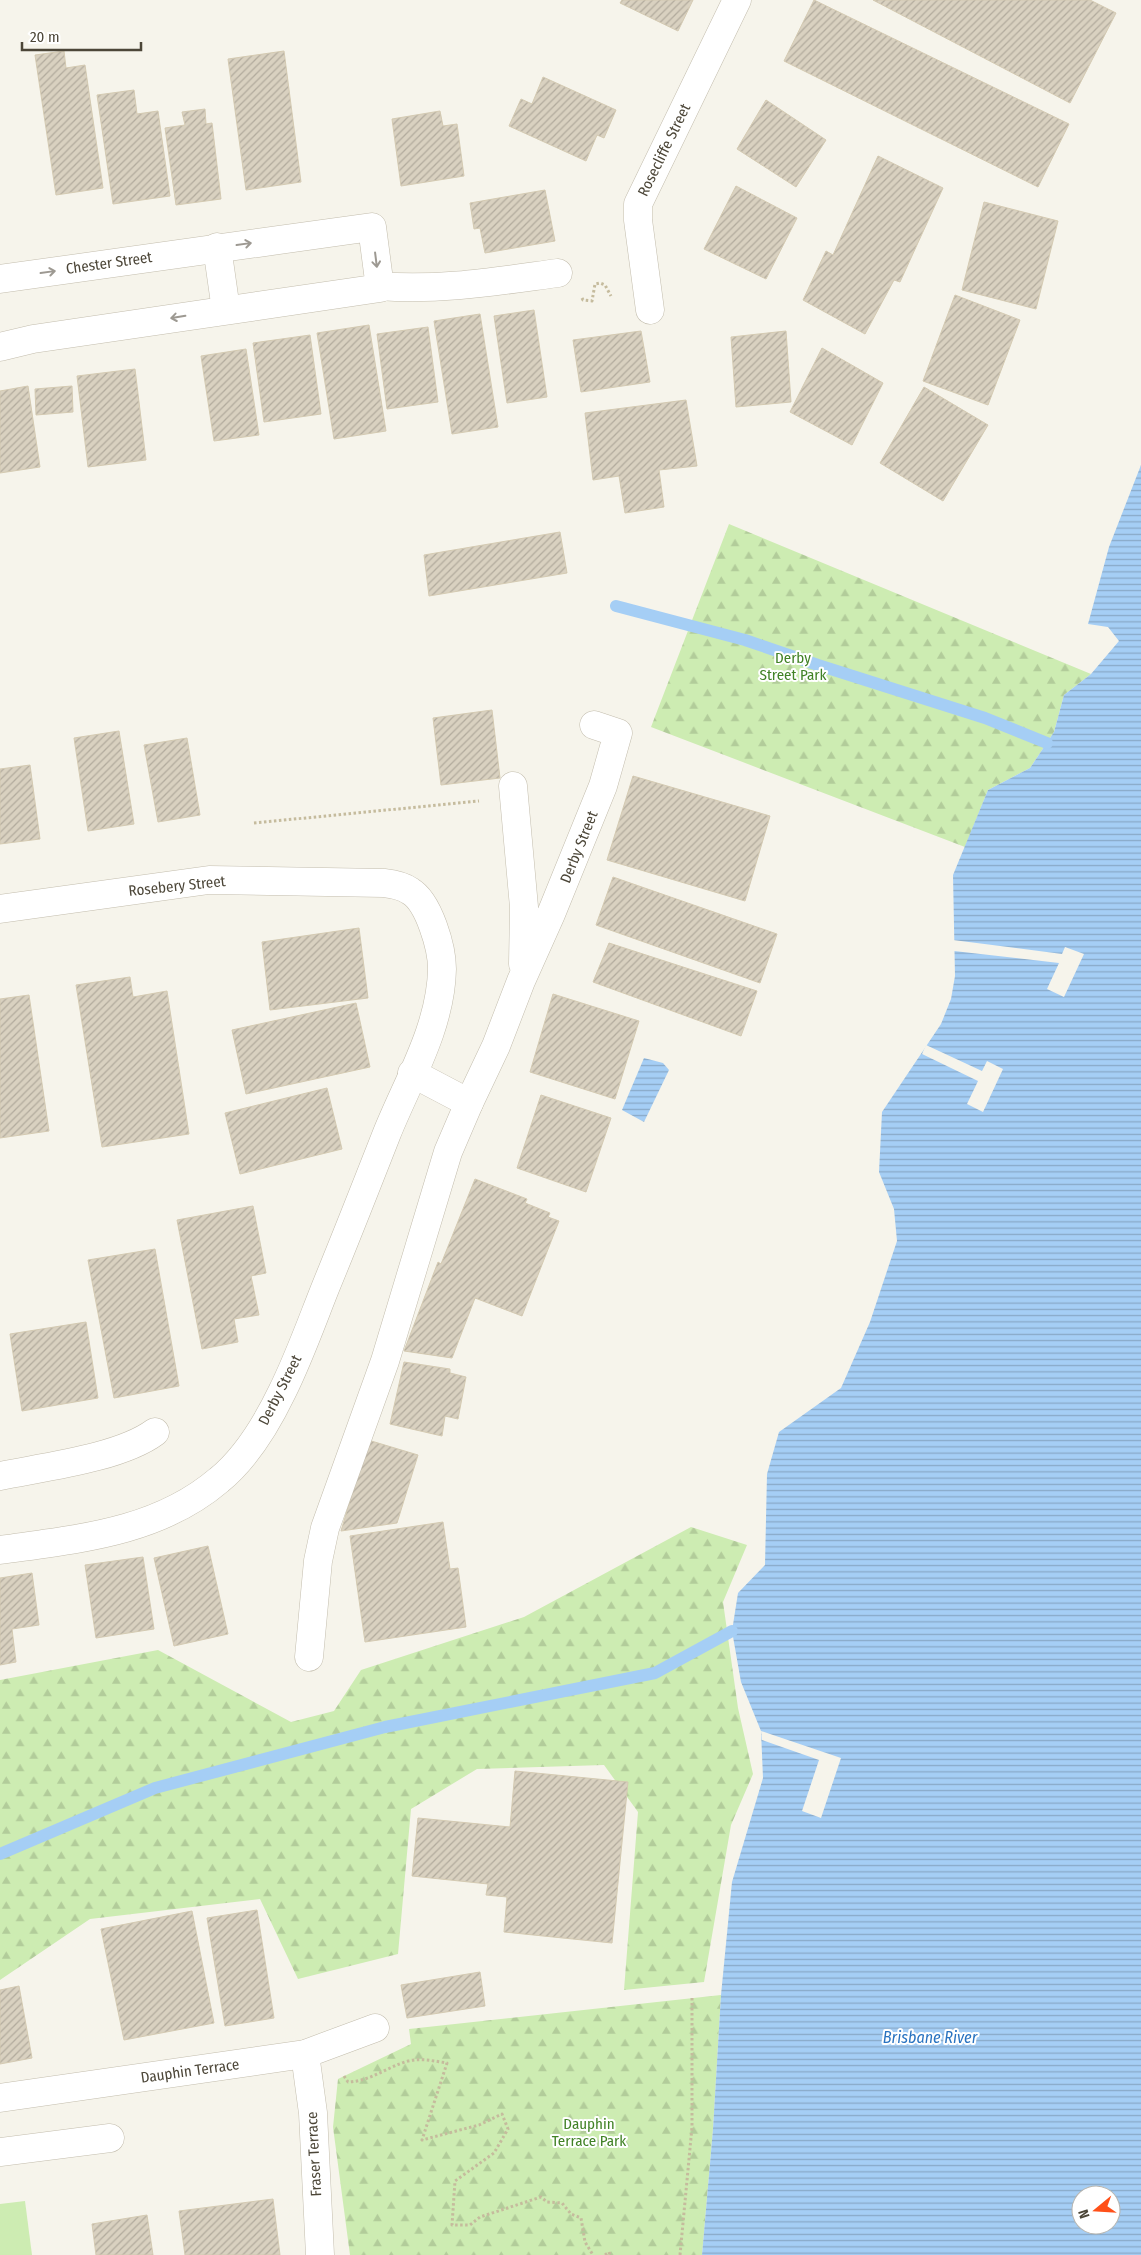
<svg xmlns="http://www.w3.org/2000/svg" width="1141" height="2255" font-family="'Fira Sans Condensed',sans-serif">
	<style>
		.forest { fill: url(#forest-firs) }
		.pitch { fill: #cdecb2 }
		.water { fill: url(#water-rules); fill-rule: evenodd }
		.pier { fill: #f6f4eb }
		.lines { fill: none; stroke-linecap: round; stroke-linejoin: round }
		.stream { stroke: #a5cef5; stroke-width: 12 }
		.building { fill: url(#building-hatch); stroke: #d4cab2 }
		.minor-casing { stroke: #c3bdad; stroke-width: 29 }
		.path { stroke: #c5bb9d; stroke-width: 3; stroke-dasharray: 2.5 2.5; stroke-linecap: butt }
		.minor { stroke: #fff; stroke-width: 28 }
		.oneway { stroke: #9d9992 }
		.labels { text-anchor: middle; stroke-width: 4; stroke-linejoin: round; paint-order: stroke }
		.street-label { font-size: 15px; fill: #4c4638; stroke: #fff }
		.park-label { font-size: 15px; fill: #418226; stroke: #fff }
		.water-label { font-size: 16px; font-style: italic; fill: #2973c0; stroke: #fff }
	</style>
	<defs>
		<pattern id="forest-firs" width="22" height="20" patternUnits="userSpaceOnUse" patternTransform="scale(1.25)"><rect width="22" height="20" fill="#cdecb2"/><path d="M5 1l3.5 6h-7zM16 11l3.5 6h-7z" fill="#b2cc9a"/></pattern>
		<pattern id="water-rules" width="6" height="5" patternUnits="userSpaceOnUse" patternTransform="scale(1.25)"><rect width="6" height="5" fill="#a5cef5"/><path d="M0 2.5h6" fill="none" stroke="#89a9c7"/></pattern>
		<pattern id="building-hatch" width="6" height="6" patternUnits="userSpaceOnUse" patternTransform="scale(1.25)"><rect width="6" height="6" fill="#d9d1c0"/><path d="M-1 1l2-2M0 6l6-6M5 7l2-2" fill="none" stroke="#b2ab9d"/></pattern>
	</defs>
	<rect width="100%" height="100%" fill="#f6f4eb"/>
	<g class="forest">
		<path d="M 729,524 L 1091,674 L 1064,695 L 1054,732 L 1030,768 L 988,790 L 965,847 L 651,727 Z"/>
		<path d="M 691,1527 L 747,1545 L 723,1602 L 738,1708 L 753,1774 L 731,1825 L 704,1982 L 624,1990 L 638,1812 L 604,1765 L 477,1769 L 411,1809 L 398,1954 L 298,1979 L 260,1899 L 90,1919 L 0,1980 L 0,1680 L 158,1650 L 291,1722 L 334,1711 L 361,1670 L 524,1617 Z"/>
		<path d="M 721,1995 L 713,2129 L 702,2255 L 350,2255 L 333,2127 L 338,2079 L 411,2044 L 409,2029 Z"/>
	</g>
	<path class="pitch" d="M 25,2201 L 32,2255 L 0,2255 L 0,2204 Z"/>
	<g class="water">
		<path d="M 1141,465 L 1141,2255 L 702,2255 L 713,2129 L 721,1995 L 732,1882 L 763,1778 L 761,1731 L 741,1682 L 732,1631 L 738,1593 L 765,1565 L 767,1474 L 779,1432 L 841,1388 L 870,1322 L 897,1241 L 894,1209 L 879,1172 L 882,1112 L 941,1024 L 951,999 L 955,976 L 953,875 L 988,790 L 1030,768 L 1054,732 L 1064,695 L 1091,674 L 1119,641 L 1108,627 L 1088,624 L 1109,547 ZM 1081,2195 L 1111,2195 L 1111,2225 L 1081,2225 Z"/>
		<path d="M 644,1058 L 663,1063 L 669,1070 L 644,1122 L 622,1110 Z"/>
	</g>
	<g class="pier">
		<path d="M 953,940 L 1062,954 L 1065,947 L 1084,954 L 1064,997 L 1047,989 L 1059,963 L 954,951 Z"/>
		<path d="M 926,1045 L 982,1071 L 987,1061 L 1003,1069 L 983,1112 L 967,1104 L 978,1081 L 922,1054 Z"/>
		<path d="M 761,1731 L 841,1758 L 821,1818 L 802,1811 L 819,1760 L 762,1740 Z"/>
	</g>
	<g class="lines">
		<g class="stream">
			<path d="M 616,606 L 745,640 L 818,665 L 985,718 L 1047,743"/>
			<path d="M 0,1854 L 155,1788 L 385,1727 L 655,1673 L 732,1631"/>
		</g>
	</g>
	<g class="building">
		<path d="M 622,0 L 693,0 L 678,31 L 620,3 Z"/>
		<path d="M 814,0 L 1069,124 L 1038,187 L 784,61 Z"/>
		<path d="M 873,0 L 1090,0 L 1116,13 L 1070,103 Z"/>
		<path d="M 64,51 L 66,68 L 85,65 L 103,188 L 56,195 L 35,55 Z"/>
		<path d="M 284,51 L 301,182 L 246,190 L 228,59 Z"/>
		<path d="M 543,77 L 616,110 L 604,138 L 597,135 L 586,161 L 509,126 L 521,99 L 532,104 Z"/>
		<path d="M 134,90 L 137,114 L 158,111 L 170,196 L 113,204 L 97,95 Z"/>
		<path d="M 766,100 L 826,140 L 796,187 L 737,149 Z"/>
		<path d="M 205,109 L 206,124 L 212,123 L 221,199 L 176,205 L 165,128 L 185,125 L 182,112 Z"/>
		<path d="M 440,111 L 443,126 L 457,124 L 464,176 L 401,186 L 392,119 Z"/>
		<path d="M 878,156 L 943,188 L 900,282 L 894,280 L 865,334 L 803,300 L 826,251 L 833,255 Z"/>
		<path d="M 736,186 L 797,218 L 766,279 L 704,249 Z"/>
		<path d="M 545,190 L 555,241 L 485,253 L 480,228 L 474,229 L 470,203 Z"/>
		<path d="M 984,202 L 1058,221 L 1036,309 L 962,290 Z"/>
		<path d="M 955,295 L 1020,320 L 988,405 L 923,381 Z"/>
		<path d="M 534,310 L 547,397 L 507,403 L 494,316 Z"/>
		<path d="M 480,314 L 498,427 L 452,434 L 434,321 Z"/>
		<path d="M 369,325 L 386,431 L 334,439 L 317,333 Z"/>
		<path d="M 428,327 L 438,402 L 387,409 L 377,334 Z"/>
		<path d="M 641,331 L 650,382 L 581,392 L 573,340 Z"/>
		<path d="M 786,331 L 791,402 L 736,407 L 731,337 Z"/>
		<path d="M 310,335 L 321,414 L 264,422 L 253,343 Z"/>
		<path d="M 822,348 L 883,383 L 852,445 L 790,412 Z"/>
		<path d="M 246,349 L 259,435 L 214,441 L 201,356 Z"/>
		<path d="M 135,369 L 146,460 L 88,467 L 77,376 Z"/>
		<path d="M 28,386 L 40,467 L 0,473 L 0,391 Z"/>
		<path d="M 72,386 L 73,412 L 36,415 L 35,389 Z"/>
		<path d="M 924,387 L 988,425 L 943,501 L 880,463 Z"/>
		<path d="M 686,400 L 697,466 L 659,470 L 664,507 L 625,513 L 619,476 L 593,480 L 585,413 Z"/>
		<path d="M 560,532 L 567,573 L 429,596 L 424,555 Z"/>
		<path d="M 492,710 L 500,778 L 441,785 L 433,718 Z"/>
		<path d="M 119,731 L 134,824 L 88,831 L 74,738 Z"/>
		<path d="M 187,738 L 200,815 L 158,822 L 144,745 Z"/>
		<path d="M 30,765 L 40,839 L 0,844 L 0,769 Z"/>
		<path d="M 633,776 L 770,816 L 745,901 L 607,860 Z"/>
		<path d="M 613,877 L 777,934 L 760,983 L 596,925 Z"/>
		<path d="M 359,928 L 368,998 L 270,1010 L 262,942 Z"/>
		<path d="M 609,943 L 757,991 L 741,1036 L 593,982 Z"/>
		<path d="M 130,977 L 133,997 L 167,991 L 189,1134 L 102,1147 L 76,985 Z"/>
		<path d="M 553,994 L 639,1021 L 615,1099 L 530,1072 Z"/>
		<path d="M 29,995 L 49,1131 L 0,1138 L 0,999 Z"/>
		<path d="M 356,1003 L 370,1067 L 246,1094 L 232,1030 Z"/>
		<path d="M 327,1088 L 342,1149 L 240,1174 L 225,1113 Z"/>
		<path d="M 541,1095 L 611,1118 L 586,1192 L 517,1168 Z"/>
		<path d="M 475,1179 L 527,1199 L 525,1203 L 550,1213 L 548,1217 L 559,1221 L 522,1316 L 475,1298 L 452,1358 L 404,1351 L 438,1262 L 441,1264 Z"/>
		<path d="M 253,1206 L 266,1273 L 251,1276 L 259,1315 L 234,1319 L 238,1342 L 202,1349 L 177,1220 Z"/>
		<path d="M 155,1249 L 179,1386 L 114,1398 L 88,1260 Z"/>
		<path d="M 86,1322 L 98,1398 L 22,1411 L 10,1334 Z"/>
		<path d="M 404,1362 L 450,1369 L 450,1373 L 466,1377 L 458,1419 L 445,1416 L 442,1436 L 390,1424 Z"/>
		<path d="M 368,1440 L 418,1455 L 397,1523 L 341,1531 Z"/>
		<path d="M 443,1522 L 450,1569 L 458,1568 L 466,1627 L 365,1642 L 350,1536 Z"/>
		<path d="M 208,1546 L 228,1634 L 174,1646 L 154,1558 Z"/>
		<path d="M 143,1557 L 154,1629 L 96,1638 L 85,1565 Z"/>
		<path d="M 32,1573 L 39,1625 L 12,1629 L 16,1662 L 0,1665 L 0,1578 Z"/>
		<path d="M 515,1771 L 628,1782 L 612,1943 L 504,1932 L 507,1897 L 486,1895 L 488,1884 L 412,1876 L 418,1818 L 510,1827 Z"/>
		<path d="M 257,1910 L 274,2018 L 225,2026 L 207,1918 Z"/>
		<path d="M 192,1911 L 214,2023 L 124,2040 L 101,1929 Z"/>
		<path d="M 480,1972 L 485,2006 L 407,2018 L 401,1985 Z"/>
		<path d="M 19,1986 L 32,2058 L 0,2064 L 0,1990 Z"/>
		<path d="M 273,2199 L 280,2255 L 185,2255 L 179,2211 Z"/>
		<path d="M 147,2215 L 153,2255 L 96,2255 L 92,2224 Z"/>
	</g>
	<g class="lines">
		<g class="minor-casing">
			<g id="minor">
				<path d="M 217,247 L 226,310"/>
				<path d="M 0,279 L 372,227 L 380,288 L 33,339 L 0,347"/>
				<path d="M 379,286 C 440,291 498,281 558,273"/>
				<path d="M 650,310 L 638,220 L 638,204 L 737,0"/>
				<path d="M 513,786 L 524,907 L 523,964"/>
				<path d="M 0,909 L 209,880 L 384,883 C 393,884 403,886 410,891 C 429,902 442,948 442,969 C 441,1027 408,1081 387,1133 C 367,1184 347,1235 326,1286 C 312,1321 299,1358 282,1392 C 267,1423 246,1458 219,1480 C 157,1533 77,1539 0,1550"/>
				<path d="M 412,1073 L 469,1103"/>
				<path d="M 0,1476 C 44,1467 120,1458 155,1432"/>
				<path d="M 309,1657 L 318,1561 L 325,1528 L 385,1361 L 448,1152 L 469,1103 L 496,1046 L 521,981 L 551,914 L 603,786 L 618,733 L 594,725"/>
				<path d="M 305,2054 L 313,2113 L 320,2255"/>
				<path d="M 0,2098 L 305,2054 L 375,2028"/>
				<path d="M 0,2152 L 110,2138"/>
			</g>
		</g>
		<g class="path">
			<path d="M 582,298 L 583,300 L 592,301 L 595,284 L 600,283 L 605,285 L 611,296"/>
			<path d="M 254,823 L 479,801"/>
			<path d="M 344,2076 L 348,2082 C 371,2081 387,2067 408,2061 C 421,2058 434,2061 447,2063 L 422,2140 L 479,2125 L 502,2114 L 508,2129 L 494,2153 L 455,2181 L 452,2225 L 470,2225 L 480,2217 L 541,2197 L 547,2202 L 562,2203 L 571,2214 L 581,2218 L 585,2242 L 593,2255"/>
			<path d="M 605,2255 L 609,2252 L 610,2255"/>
			<path d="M 680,2255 L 692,2127 L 692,1998"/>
		</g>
		<use href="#minor" class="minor"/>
	</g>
	<defs><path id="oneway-shaft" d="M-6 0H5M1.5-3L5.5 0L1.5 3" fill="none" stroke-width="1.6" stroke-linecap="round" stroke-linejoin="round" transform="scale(1.25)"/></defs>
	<g class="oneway">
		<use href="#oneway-shaft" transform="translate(244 244) rotate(-8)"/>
		<use href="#oneway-shaft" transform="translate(376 260) rotate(83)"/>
		<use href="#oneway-shaft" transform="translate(48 272) rotate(-8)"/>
		<use href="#oneway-shaft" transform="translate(178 317) rotate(171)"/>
	</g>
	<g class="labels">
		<g class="street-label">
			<text transform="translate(664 150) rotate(-64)" y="5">Rosecliffe Street</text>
			<text transform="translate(109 263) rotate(-8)" y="5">Chester Street</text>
			<text transform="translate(579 847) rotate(-68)" y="5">Derby Street</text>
			<text transform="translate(177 886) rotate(-6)" y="5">Rosebery Street</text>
			<text transform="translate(280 1390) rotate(-63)" y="5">Derby Street</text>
			<text transform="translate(190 2071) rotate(-8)" y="5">Dauphin Terrace</text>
			<text transform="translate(314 2154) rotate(-93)" y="5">Fraser Terrace</text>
		</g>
		<g class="park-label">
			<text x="793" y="663">Derby<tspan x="793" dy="17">Street Park</tspan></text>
			<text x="589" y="2129">Dauphin<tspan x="589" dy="17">Terrace Park</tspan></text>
		</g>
		<g class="water-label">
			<text x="930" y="2043">Brisbane River</text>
		</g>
	</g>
	<g transform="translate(1096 2210) rotate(252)"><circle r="24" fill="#ffffff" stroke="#b7b5af"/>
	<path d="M0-4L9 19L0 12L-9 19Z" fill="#ff5019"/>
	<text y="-8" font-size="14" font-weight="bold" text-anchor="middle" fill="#4c4638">N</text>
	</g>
	<path d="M22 42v8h119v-8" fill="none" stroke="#4c4638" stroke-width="2.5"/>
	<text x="30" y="42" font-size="15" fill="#4c4638" stroke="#ffffff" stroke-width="4" paint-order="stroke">20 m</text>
</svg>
